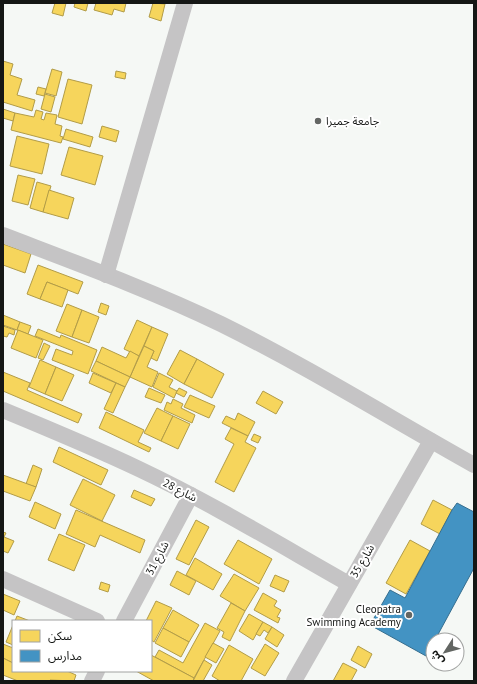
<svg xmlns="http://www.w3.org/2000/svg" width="477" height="684" font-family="'PT Sans','Noto Sans Arabic',sans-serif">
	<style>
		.homes { fill: #f6d55c; stroke: #b29c47 }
		.schools { fill: #4393c3; stroke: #356e8f }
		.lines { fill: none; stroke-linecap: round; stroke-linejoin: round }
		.minor { stroke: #c5c4c5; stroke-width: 16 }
		.poi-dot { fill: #636663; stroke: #fff; stroke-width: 1.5 }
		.labels { text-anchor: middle; stroke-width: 4; stroke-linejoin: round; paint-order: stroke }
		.poi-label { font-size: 11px; fill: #151715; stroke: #fff; text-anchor: start }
		.street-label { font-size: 11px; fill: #151715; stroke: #fff }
	</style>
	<rect width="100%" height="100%" fill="#f5f8f5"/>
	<g class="homes">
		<path d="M 55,3 L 66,3 L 63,16 L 52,13 Z"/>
		<path d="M 75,3 L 88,3 L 86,11 L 74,7 Z"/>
		<path d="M 96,3 L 126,3 L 124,12 L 114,9 L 112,15 L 94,10 Z"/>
		<path d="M 153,3 L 165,4 L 161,21 L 149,17 Z"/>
		<path d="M 3,61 L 13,64 L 10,75 L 22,79 L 17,95 L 35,100 L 32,111 L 3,102 Z"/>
		<path d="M 52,69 L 62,72 L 56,96 L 45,93 Z"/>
		<path d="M 116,71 L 126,73 L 125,79 L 115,77 Z"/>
		<path d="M 68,79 L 92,85 L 82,124 L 58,117 Z"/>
		<path d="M 38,87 L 46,89 L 44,96 L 36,94 Z"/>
		<path d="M 45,94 L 55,97 L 51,112 L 41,109 Z"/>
		<path d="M 3,109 L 15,113 L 13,121 L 3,118 Z"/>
		<path d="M 36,110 L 43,112 L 41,119 L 44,120 L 46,113 L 57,115 L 55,124 L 62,126 L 60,136 L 63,137 L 61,143 L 11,130 L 15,113 L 34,117 Z"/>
		<path d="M 102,126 L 119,131 L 116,142 L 99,137 Z"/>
		<path d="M 66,129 L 93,137 L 90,147 L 63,139 Z"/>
		<path d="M 17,136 L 49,144 L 42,174 L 10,166 Z"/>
		<path d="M 69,147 L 103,156 L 95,185 L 61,175 Z"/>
		<path d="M 18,175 L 35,179 L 28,205 L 12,201 Z"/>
		<path d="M 37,182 L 51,186 L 43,212 L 30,208 Z"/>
		<path d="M 49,190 L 74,198 L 68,219 L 43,212 Z"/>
		<path d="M 3,244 L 31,254 L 25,273 L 3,265 Z"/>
		<path d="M 38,265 L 83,282 L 78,294 L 47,282 L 40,299 L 27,294 Z"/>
		<path d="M 47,282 L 68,290 L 62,307 L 40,299 Z"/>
		<path d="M 101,303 L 109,306 L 106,315 L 98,312 Z"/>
		<path d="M 67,304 L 82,310 L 72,337 L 56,331 Z"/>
		<path d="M 82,310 L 99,317 L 89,343 L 72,337 Z"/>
		<path d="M 3,315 L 20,322 L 17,330 L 3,325 Z"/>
		<path d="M 137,320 L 152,327 L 139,356 L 124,349 Z"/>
		<path d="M 20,322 L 31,326 L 28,334 L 17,330 Z"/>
		<path d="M 3,326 L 15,330 L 14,335 L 9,333 L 7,337 L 3,336 Z"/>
		<path d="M 152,327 L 168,334 L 157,361 L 151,358 L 154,351 L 144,346 Z"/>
		<path d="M 38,329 L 60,338 L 61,335 L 97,350 L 88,374 L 52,360 L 56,349 L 72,355 L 73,351 L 35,336 Z"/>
		<path d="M 18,330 L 43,340 L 36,358 L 11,348 Z"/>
		<path d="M 44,343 L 50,346 L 43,360 L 38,358 Z"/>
		<path d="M 144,346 L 154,351 L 147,367 L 158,372 L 152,387 L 130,377 Z"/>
		<path d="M 102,347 L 126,358 L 130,351 L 139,356 L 130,377 L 96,361 Z"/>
		<path d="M 180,350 L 197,359 L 184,384 L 167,374 Z"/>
		<path d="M 197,359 L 224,374 L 212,398 L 184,384 Z"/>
		<path d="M 40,360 L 56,367 L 45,394 L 29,387 Z"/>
		<path d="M 96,361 L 130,377 L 125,387 L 91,371 Z"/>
		<path d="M 56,367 L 74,375 L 62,401 L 45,394 Z"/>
		<path d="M 3,372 L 30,383 L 27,390 L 82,414 L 78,423 L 3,391 Z"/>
		<path d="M 93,373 L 116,383 L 111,393 L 89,383 Z"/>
		<path d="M 159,373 L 173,380 L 169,387 L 177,391 L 174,398 L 153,387 Z"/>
		<path d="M 116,383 L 125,387 L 113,413 L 104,409 Z"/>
		<path d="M 149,388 L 165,395 L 161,403 L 145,397 Z"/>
		<path d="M 179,388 L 187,392 L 184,397 L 176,393 Z"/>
		<path d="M 263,391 L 283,402 L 276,414 L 256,403 Z"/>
		<path d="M 190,395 L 215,406 L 209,418 L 184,407 Z"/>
		<path d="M 173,399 L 183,404 L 181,408 L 195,415 L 192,423 L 164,410 L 167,402 L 171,404 Z"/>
		<path d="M 157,408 L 173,416 L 161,441 L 144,433 Z"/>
		<path d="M 106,412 L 144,430 L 138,442 L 151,448 L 149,452 L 99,428 Z"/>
		<path d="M 238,413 L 255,422 L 248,436 L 222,423 L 226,416 L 235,420 Z"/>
		<path d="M 173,416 L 190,424 L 178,449 L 161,441 Z"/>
		<path d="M 231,428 L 248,436 L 245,442 L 256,448 L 234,492 L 215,482 L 234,444 L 225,439 Z"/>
		<path d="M 254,434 L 261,437 L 258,443 L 251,440 Z"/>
		<path d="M 59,447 L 108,470 L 101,485 L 53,462 Z"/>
		<path d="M 33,465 L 42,469 L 36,487 L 26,484 Z"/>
		<path d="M 3,475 L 36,487 L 30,501 L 3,491 Z"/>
		<path d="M 83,479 L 115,495 L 102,521 L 70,505 Z"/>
		<path d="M 134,490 L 155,499 L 151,506 L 131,497 Z"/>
		<path d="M 433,500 L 452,510 L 440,534 L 421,524 Z"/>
		<path d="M 35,502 L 61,514 L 55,529 L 29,517 Z"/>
		<path d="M 76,510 L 145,540 L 140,553 L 100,535 L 95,547 L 66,534 Z"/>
		<path d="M 196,520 L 209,527 L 189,565 L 176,559 Z"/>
		<path d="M 3,532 L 6,533 L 4,537 L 14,541 L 8,553 L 3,551 Z"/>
		<path d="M 59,534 L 85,545 L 74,571 L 48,560 Z"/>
		<path d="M 238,540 L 272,559 L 259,584 L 224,564 Z"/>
		<path d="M 410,540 L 430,551 L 406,594 L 386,583 Z"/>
		<path d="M 195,558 L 222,574 L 213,590 L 186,575 Z"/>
		<path d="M 177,571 L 196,581 L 189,595 L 170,585 Z"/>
		<path d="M 234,574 L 259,588 L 245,611 L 220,596 Z"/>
		<path d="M 275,575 L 289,581 L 284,592 L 270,586 Z"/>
		<path d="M 101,582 L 110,585 L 108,592 L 99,589 Z"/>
		<path d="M 263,593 L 277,601 L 274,606 L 281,610 L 277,617 L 280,618 L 278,623 L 254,610 Z"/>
		<path d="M 3,594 L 20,601 L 14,615 L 3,610 Z"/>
		<path d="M 156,601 L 172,608 L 154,642 L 151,640 L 151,621 L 146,621 Z"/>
		<path d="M 231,603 L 245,611 L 230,641 L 222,637 L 224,632 L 217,628 Z"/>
		<path d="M 173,610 L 199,625 L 189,642 L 163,628 Z"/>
		<path d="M 249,614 L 263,622 L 253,640 L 239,631 Z"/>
		<path d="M 17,616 L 30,621 L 15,621 Z"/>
		<path d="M 263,622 L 272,627 L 268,633 L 264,630 L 260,636 L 256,634 Z"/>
		<path d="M 205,623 L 220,631 L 194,678 L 155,657 L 159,650 L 183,663 Z"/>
		<path d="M 13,625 L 13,645 L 6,642 Z"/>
		<path d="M 272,627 L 284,635 L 277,647 L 265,639 Z"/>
		<path d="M 163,628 L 189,642 L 181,657 L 155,643 Z"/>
		<path d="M 213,643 L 224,649 L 216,663 L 205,657 Z"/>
		<path d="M 3,644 L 13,648 L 13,663 L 3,658 Z"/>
		<path d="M 265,644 L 279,653 L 265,676 L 251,668 Z"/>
		<path d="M 229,645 L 253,659 L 241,681 L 220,681 L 212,676 Z"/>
		<path d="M 358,646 L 372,654 L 365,668 L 351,660 Z"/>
		<path d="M 151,655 L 194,678 L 193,681 L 154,681 L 136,671 L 151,671 Z"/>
		<path d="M 3,658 L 13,663 L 13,671 L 67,671 L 76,675 L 74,681 L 50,680 L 49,681 L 18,681 L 3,675 Z"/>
		<path d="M 204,660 L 212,665 L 203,681 L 193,681 Z"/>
		<path d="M 343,663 L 357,670 L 351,681 L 333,681 Z"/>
	</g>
	<path class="schools" d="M 457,503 L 474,512 L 474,568 L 435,640 L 433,640 L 433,643 L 426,656 L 370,625 L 390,590 L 405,598 L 452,510 Z"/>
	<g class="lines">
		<g class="minor">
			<path d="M 3,235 C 76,263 150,290 221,324 C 308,367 390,418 474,465"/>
			<path d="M 106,275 L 185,3"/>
			<path d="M 3,410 C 49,429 95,448 139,469 C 211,503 280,545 349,584"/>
			<path d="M 3,579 L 97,621"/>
			<path d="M 124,621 L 191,495"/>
			<path d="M 92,681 L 97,671"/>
			<path d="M 294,681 L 431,441"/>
		</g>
	</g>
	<g class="poi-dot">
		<circle cx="318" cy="121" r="4"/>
		<circle cx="409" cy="615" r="4"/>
	</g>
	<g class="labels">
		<g class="poi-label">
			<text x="326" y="125">جامعة جميرا</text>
			<text x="401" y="613" text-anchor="end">Cleopatra<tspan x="401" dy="13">Swimming Academy</tspan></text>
		</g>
		<g class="street-label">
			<text transform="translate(180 490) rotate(27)" y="4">شارع 28</text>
			<text transform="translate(157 558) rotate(-62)" y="4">شارع 31</text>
			<text transform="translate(362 561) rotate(-60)" y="4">شارع 35</text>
		</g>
	</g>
	<rect width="477" height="684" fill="none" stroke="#151715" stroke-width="8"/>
	<rect x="12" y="620" width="140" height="52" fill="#ffffff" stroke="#a1a2a1"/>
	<rect x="20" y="630" width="20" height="12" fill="#f6d55c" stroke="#a1a2a1"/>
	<text x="48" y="640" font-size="12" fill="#151715">سكن</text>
	<rect x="20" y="650" width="20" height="12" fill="#4393c3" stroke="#a1a2a1"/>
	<text x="48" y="660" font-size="12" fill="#151715">مدارس</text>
	<g transform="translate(445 652) rotate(234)"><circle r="19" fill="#ffffff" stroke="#a1a2a1"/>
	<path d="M0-3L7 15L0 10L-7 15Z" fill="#636663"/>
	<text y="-6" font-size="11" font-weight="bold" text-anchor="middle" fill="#151715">ش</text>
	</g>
</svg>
